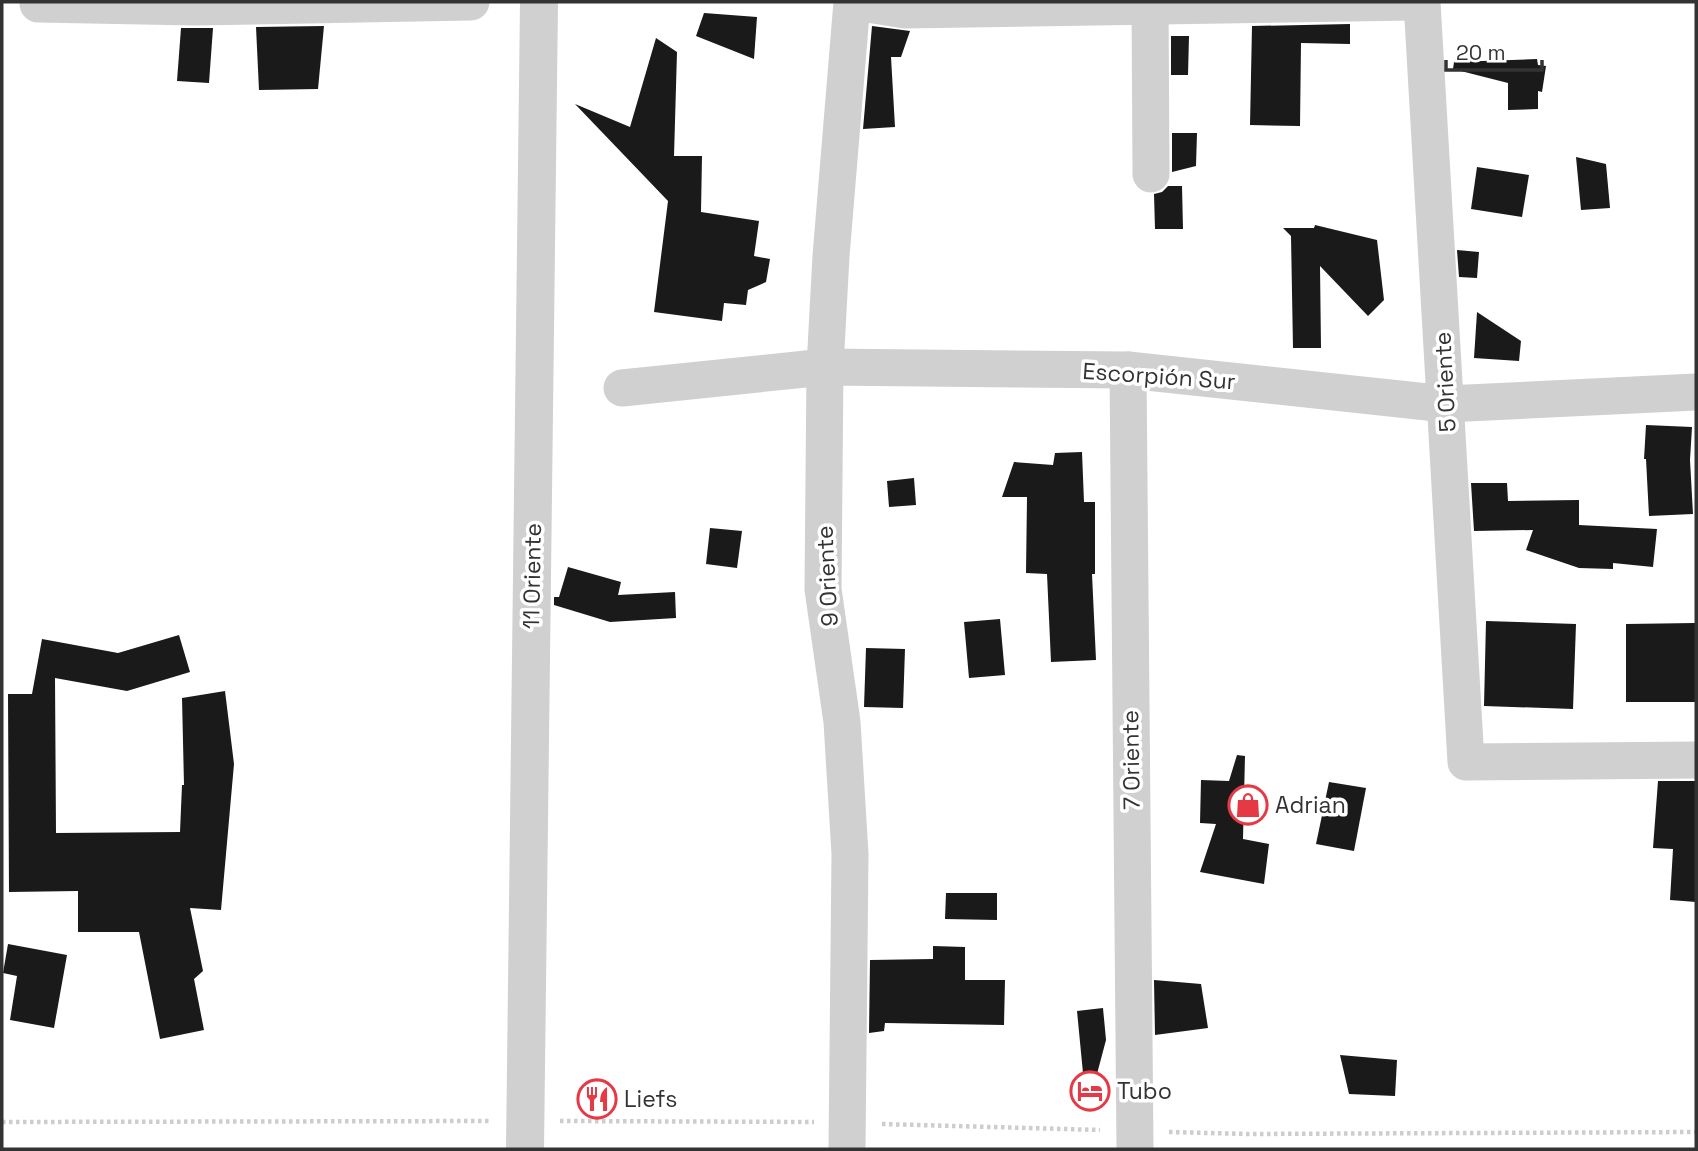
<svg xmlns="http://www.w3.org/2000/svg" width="1698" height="1151" font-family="'Space Grotesk',sans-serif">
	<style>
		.building { fill: #1a1a1a }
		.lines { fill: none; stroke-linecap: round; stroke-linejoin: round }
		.path { stroke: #cdcdcd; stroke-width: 4.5; stroke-dasharray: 3.5 3.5; stroke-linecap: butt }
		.minor { stroke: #d0d0d0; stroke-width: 37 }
		.tertiary { stroke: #d0d0d0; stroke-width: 38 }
		.labels { text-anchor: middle; stroke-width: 7; stroke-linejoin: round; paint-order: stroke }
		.street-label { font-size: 23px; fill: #333; stroke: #fff }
		.poi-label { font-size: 23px; fill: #333; stroke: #fff; text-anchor: start }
	</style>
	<rect width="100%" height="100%" fill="#fff"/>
	<g class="building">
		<path d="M 704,13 L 757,17 L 754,59 L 696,36 Z"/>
		<path d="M 1350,24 L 1350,44 L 1301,43 L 1300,126 L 1250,125 L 1252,26 Z"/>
		<path d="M 324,26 L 318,89 L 259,90 L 256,27 Z"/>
		<path d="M 872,26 L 910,31 L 901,57 L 891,57 L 895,127 L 863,129 Z"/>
		<path d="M 181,28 L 213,28 L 209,83 L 177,81 Z"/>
		<path d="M 1171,36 L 1189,36 L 1188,75 L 1171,75 Z"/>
		<path d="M 656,38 L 677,52 L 674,156 L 702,156 L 701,212 L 759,221 L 754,256 L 770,259 L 766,282 L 748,290 L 746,305 L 724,303 L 722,321 L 654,312 L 668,201 L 575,104 L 630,127 Z"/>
		<path d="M 1537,59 L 1538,65 L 1546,66 L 1542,92 L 1538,91 L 1538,109 L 1508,110 L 1508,83 L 1453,69 L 1454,62 Z"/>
		<path d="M 1172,133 L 1197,133 L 1196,166 L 1172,172 Z"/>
		<path d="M 1576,157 L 1606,164 L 1610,208 L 1581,210 Z"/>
		<path d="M 1477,167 L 1529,175 L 1522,217 L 1471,209 Z"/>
		<path d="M 1168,186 L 1182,186 L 1183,229 L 1155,229 L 1154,194 L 1162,192 Z"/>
		<path d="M 1315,225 L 1377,240 L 1384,300 L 1368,316 L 1320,266 L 1321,348 L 1293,348 L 1291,236 L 1283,228 L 1314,228 Z"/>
		<path d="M 1457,250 L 1479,252 L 1477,278 L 1459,277 Z"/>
		<path d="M 1477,312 L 1521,341 L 1519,361 L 1474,358 Z"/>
		<path d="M 1646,425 L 1692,427 L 1690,460 L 1693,514 L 1649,516 L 1646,459 L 1644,459 Z"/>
		<path d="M 1082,452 L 1084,502 L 1095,502 L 1095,574 L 1092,574 L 1096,660 L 1051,662 L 1047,574 L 1026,573 L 1027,497 L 1002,497 L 1014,462 L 1053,465 L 1055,453 Z"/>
		<path d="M 914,478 L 916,505 L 889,507 L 887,481 Z"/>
		<path d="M 1471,483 L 1507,483 L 1508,501 L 1579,500 L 1579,525 L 1657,529 L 1653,567 L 1613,563 L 1613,569 L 1579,568 L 1526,550 L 1533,530 L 1474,531 Z"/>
		<path d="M 710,528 L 742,531 L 737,568 L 706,564 Z"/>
		<path d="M 568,567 L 621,582 L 618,595 L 675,592 L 676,618 L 610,622 L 554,605 L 554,597 L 559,597 Z"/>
		<path d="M 1000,619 L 1005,675 L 969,678 L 964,622 Z"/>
		<path d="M 1486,621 L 1576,624 L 1573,709 L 1484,706 Z"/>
		<path d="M 1695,623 L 1695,702 L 1626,702 L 1626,624 Z"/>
		<path d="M 179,635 L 190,672 L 127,691 L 55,678 L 56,833 L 180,832 L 182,785 L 184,785 L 182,698 L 225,691 L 234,764 L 221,910 L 190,908 L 203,971 L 194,979 L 204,1030 L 160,1039 L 139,932 L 78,932 L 78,891 L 9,892 L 8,694 L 32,694 L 42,639 L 118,653 Z"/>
		<path d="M 866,648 L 905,649 L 903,708 L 864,707 Z"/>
		<path d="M 1237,755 L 1245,756 L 1243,839 L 1269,844 L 1264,884 L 1200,872 L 1216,824 L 1200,823 L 1201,780 L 1229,781 Z"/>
		<path d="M 1658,781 L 1696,781 L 1696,902 L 1670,900 L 1673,849 L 1653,848 Z"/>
		<path d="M 1329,782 L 1366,788 L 1354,851 L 1316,844 Z"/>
		<path d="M 946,893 L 997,893 L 997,920 L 945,919 Z"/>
		<path d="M 8,944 L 67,955 L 54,1028 L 10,1020 L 17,976 L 3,973 Z"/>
		<path d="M 933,946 L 965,947 L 965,980 L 1005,980 L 1004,1025 L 885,1023 L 884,1031 L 869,1033 L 870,960 L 933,959 Z"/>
		<path d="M 1154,980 L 1201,984 L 1208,1028 L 1155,1035 Z"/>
		<path d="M 1103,1008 L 1106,1040 L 1089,1104 L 1086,1104 L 1077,1011 Z"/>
		<path d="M 1340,1055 L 1397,1060 L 1395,1096 L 1349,1094 Z"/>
	</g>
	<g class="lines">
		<g class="path">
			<path d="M 560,1121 L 814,1122"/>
			<path d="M 2,1122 L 492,1121"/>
			<path d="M 882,1124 L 1100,1130"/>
			<path d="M 1169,1132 L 1248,1134 L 1696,1132"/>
		</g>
		<g class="minor">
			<path d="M 855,2 L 905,10 L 1415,2"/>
			<path d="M 1150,2 L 1151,174"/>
			<path d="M 1422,2 L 1466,762 L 1696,760"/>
			<path d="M 38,4 L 194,7 L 471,2"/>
			<path d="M 1128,370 L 1135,1149"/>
			<path d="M 622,388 L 825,367 L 1128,370 L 1446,404 L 1696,392"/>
			<path d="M 847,1149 L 850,854 L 842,722 L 823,589 L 825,367 L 831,256 L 852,2"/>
		</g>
		<path class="tertiary" d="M 525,1149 L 539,2"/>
	</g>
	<defs>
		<g id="shop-ring" transform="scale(2.0125)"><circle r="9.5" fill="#fff" stroke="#e63946" stroke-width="1.5"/><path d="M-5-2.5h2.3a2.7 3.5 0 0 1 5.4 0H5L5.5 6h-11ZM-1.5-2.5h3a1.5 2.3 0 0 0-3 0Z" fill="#e63946"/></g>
		<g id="hotel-ring" transform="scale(2.0125)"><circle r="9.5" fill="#fff" stroke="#e63946" stroke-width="1.5"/><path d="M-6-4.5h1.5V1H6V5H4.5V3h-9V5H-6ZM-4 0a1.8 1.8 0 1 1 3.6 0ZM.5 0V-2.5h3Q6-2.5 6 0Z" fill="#e63946"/></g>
		<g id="restaurant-ring" transform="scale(2.0125)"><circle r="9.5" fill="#fff" stroke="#e63946" stroke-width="1.5"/><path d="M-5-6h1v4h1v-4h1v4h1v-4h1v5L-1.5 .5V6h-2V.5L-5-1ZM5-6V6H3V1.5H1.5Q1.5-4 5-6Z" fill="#e63946"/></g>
	</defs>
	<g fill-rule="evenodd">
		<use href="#shop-ring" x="1248" y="805"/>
		<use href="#hotel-ring" x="1090" y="1091"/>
		<use href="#restaurant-ring" x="597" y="1099"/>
	</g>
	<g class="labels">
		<g class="street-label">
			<text transform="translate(1159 376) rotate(4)" y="8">Escorpión Sur</text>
			<text transform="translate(1445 382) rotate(-93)" y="8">5 Oriente</text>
			<text transform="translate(532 576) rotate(-89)" y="8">11 Oriente</text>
			<text transform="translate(827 576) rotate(-93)" y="8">9 Oriente</text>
			<text transform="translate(1131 760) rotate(-91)" y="8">7 Oriente</text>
		</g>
		<g class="poi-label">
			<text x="1275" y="813">Adrian</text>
			<text x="1117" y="1099">Tubo</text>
			<text x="624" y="1107">Liefs</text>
		</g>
	</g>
	<rect width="1698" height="1151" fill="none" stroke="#333333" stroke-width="7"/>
	<path d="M1446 60v10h96v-10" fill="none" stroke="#333333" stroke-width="3.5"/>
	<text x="1456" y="60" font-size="21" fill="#333333" stroke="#ffffff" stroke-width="5" paint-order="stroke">20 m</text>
</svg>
